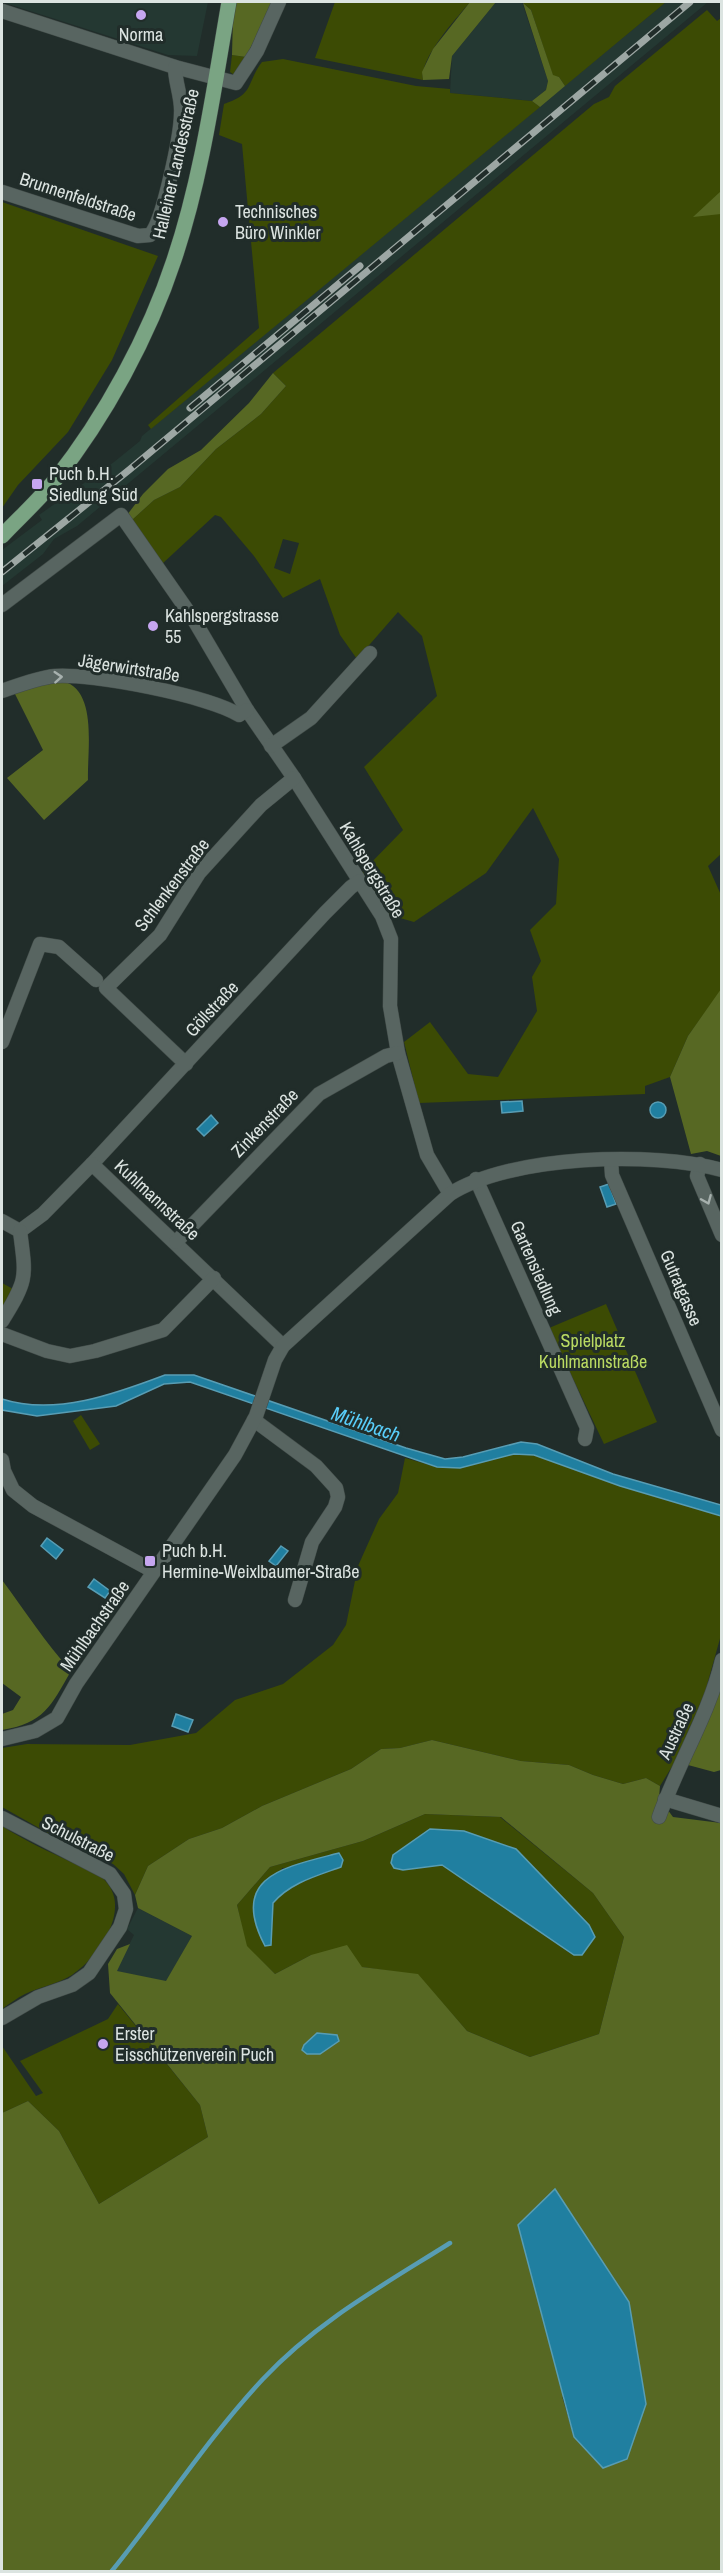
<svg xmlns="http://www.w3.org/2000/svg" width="723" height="2573" font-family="'Archivo Narrow',sans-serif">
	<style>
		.built { fill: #243832 }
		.green { fill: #3c4b04; fill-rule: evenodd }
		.forest { fill: #576823; fill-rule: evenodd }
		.water { fill: #207fa0; stroke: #589db4; stroke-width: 1.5 }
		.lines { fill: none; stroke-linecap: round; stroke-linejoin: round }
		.stream { stroke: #589db4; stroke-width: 4.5 }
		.minor-casing { stroke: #414b48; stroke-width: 15 }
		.major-casing { stroke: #414b48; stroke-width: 16 }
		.minor { stroke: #586561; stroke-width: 14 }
		.major { stroke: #7aa483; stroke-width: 15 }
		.rail-casing { stroke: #9da7a4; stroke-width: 7 }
		.rail { stroke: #212d2a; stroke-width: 4.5; stroke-dasharray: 14; stroke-linecap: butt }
		.oneway { stroke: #a7b1ae }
		.poi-dot { fill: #c6a6f0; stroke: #212d2a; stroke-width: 2 }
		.labels { text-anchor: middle; stroke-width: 6; stroke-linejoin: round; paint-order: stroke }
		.poi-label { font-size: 18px; fill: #dce4e1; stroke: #212d2a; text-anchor: start }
		.street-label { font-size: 18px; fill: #dce4e1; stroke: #212d2a }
		.park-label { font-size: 18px; fill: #bada62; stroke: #212d2a }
		.water-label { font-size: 20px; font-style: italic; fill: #59cefa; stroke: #212d2a }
	</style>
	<rect width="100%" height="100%" fill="#212d2a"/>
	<g class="built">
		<path d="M 2,2 L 208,2 L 197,56 L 168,55 Z"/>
		<path d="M 496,2 L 522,2 L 548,81 L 546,90 L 532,101 L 450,93 L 452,56 Z"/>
		<path d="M 666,2 L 708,2 L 77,526 L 54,539 L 43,554 L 2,586 L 2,550 L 42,520 L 39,515 L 114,462 L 140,441 L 142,436 Z"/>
		<path d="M 138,1908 L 192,1936 L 166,1982 L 116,1971 L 134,1935 L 127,1929 Z"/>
	</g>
	<g class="green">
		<path d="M 335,2 L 470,2 C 456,19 419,58 423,80 L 315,58 Z"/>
		<path d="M 522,2 L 666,2 L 565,86 L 559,77 L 553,76 L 531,10 Z"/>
		<path d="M 707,10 L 717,21 L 721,18 L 722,853 L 708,866 L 721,895 L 722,989 L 688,1036 L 670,1077 L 645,1086 L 645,1094 L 419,1103 L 404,1042 L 430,1022 L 468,1074 L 498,1077 L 537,1011 L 532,977 L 541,961 L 530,930 L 556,904 L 559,859 L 533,808 L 486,873 L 414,922 L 386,914 L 361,873 L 403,830 L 364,767 L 437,696 L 422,636 L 398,612 L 357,659 L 340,635 L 320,579 L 283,598 L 254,556 L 221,517 L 215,515 L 162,564 L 132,520 L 154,500 L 180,487 L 216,449 L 261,414 L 286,386 L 273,373 L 594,104 L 609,97 L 615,86 ZM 283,539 L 299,543 L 290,574 L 274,568 Z"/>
		<path d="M 232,55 L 246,57 L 234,75 L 230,72 Z"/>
		<path d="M 283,59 L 416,86 L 450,89 L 450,93 L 532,101 L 540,107 L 151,429 L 148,425 L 259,328 L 242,144 L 219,135 L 224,104 C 255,94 246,83 262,62 Z"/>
		<path d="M 2,202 L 158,256 L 112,360 L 68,432 L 18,485 L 2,508 Z"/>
		<path d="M 2,1283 L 15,1290 L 2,1309 Z"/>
		<path d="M 606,1304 L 657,1422 L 604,1444 L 549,1328 Z"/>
		<path d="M 81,1415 L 100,1444 L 90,1450 L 73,1421 Z"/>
		<path d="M 514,1454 L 534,1455 L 620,1486 L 721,1516 L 721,1635 L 705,1692 L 676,1760 L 660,1786 L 646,1778 L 623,1784 L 593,1775 L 569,1765 L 521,1761 L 432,1740 L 400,1748 L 381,1749 L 351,1769 L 262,1806 L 222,1828 L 189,1839 L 148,1866 L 135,1895 L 124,1874 L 113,1864 L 48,1833 L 2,1807 L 2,1748 L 27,1744 L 130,1745 L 196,1733 L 235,1700 L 283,1684 L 333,1645 L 346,1625 L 358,1566 L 379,1519 L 398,1493 L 405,1458 L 437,1467 Z"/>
		<path d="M 425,1814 L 500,1817 L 593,1893 L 624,1937 L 599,2034 L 530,2057 L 467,2031 L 418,1975 L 362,1967 L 311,1955 L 275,1974 L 246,1946 L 237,1905 L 270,1867 L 363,1841 ZM 516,1849 L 573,1955 L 442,1865 L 403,1870 ZM 341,1867 C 316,1876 290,1883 273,1903 L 282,1868 Z"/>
		<path d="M 2,1826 C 25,1841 50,1852 75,1864 C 83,1867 94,1870 100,1876 C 136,1904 100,1956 72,1975 C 58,1984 40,1987 25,1994 C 17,1998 9,2004 2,2009 Z"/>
		<path d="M 118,2004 L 200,2105 L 208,2137 L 99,2204 L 59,2131 L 28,2101 L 2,2113 L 2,2046 L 36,2096 L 43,2093 L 20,2061 L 108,2019 Z"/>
	</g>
	<g class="forest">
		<path d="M 237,2 L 273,2 L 246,57 L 232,55 L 233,16 Z"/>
		<path d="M 470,2 L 496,2 L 452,56 L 449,79 L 423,80 L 422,72 L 433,49 Z"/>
		<path d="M 523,3 L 531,10 L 553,75 L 559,77 L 565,86 L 540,107 L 532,101 L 546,90 L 548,81 Z"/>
		<path d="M 721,191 L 721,214 L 693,217 Z"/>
		<path d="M 273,373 L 286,386 L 261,414 L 216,449 L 180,487 L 154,500 L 132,520 L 127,515 L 143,494 L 168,469 L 201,450 L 249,403 Z"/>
		<path d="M 63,681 C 98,691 87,750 88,780 L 44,820 L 7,778 L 43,750 L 14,692 L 48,682 Z"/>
		<path d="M 721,989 L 721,1156 L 707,1151 L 691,1154 L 670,1077 L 688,1036 Z"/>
		<path d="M 2,1580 C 25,1611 45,1642 71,1671 C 51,1706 44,1723 2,1730 L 2,1714 L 13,1710 L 21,1697 L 2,1683 Z"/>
		<path d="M 721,1675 L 721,1770 L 714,1772 L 688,1765 Z"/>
		<path d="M 432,1740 L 521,1761 L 569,1765 L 593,1775 L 623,1784 L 646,1778 L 660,1786 L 659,1798 L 673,1817 L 721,1823 L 721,2571 L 2,2571 L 2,2113 L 28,2101 L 59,2131 L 99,2204 L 208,2137 L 200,2105 L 110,1993 L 108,1964 L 117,1949 L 130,1944 L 117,1971 L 166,1981 L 192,1936 L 138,1908 L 135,1895 L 148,1866 L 189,1839 L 222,1828 L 262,1806 L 351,1769 L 381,1749 L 400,1748 ZM 425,1814 L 501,1817 L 593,1893 L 624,1937 L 599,2034 L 530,2057 L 467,2031 L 418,1974 L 362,1967 L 347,1945 L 311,1955 L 275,1974 L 247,1946 L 237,1905 L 270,1867 L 363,1841 ZM 562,2396 L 603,2468 L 574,2437 Z"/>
	</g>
	<g class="water">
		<path d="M 522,1101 L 523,1111 L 502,1113 L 501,1102 Z"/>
		<circle cx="658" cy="1110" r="8"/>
		<path d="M 211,1115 L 218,1123 L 204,1136 L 197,1129 Z"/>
		<path d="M 609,1184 L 616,1204 L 607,1207 L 600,1187 Z"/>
		<path d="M 165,1375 L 194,1375 L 406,1448 L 445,1459 L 463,1457 L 521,1442 L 537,1444 L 613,1474 L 721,1505 L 721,1516 L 620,1486 L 534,1455 L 514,1454 L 460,1468 L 437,1467 L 190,1382 L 164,1384 L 116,1406 L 37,1416 L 2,1410 L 2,1399 C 55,1416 115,1394 165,1375 Z"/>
		<path d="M 47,1538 L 63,1550 L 56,1559 L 41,1546 Z"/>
		<path d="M 281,1546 L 288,1551 L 276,1566 L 269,1561 Z"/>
		<path d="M 94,1579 L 110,1591 L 105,1598 L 88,1587 Z"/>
		<path d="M 176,1714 L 193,1720 L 188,1732 L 172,1726 Z"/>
		<path d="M 430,1829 L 464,1831 L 516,1849 L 589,1925 L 595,1937 L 582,1955 L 574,1955 L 442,1865 L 403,1870 L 394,1868 L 391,1863 L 393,1855 Z"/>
		<path d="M 339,1853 L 343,1860 L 341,1867 C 316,1876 290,1883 273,1903 L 271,1945 L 265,1946 C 228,1876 285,1867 339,1853 Z"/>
		<path d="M 317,2033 L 337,2035 L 339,2041 L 320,2054 L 307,2054 L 302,2050 L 304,2045 Z"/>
		<path d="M 555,2189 L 629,2302 L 646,2404 L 627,2459 L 603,2468 L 574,2437 L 518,2225 Z"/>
	</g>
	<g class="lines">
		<path class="stream" d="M 111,2572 C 163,2508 207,2439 263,2379 C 316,2322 385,2284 450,2243"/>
		<g class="minor-casing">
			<g id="minor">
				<path d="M 2,11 L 175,67 L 236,83 L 257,51 L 279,2"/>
				<path d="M 2,192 L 138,236 L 150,235 C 163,222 181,134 181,113 C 182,97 175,83 175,67"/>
				<path d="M 2,605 L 121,515 L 194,620 L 247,710 L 294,778 L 382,916 L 391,939 L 390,1006 L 398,1053 L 427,1155 L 450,1194"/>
				<path d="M 2,691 C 19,685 37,678 55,676 C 91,673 210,696 239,715 L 247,710"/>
				<path d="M 271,746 L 311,718 L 370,653"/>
				<path d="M 2,1042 L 40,944 L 59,947 L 96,980"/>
				<path d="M 186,1064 L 106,988 L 160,935 L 199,873 L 261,805 L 294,778"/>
				<path d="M 611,1160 L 612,1175 L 722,1430"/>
				<path d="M 92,1164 L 325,913 L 351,887 L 360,881"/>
				<path d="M 700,1164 L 697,1176 L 722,1235"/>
				<path d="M 476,1179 L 587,1428 L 585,1439"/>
				<path d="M 2,1221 L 20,1231 L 43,1214 L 92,1164 L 283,1346"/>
				<path d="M 176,1242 L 319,1094 L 386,1056 L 398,1053"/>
				<path d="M 2,1321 C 28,1279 26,1278 20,1231"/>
				<path d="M 2,1334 L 47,1351 L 70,1356 L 95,1351 L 163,1330 L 214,1278"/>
				<path d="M 254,1420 L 316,1466 L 336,1488 L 338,1497 L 335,1507 L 312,1542 L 295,1600"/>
				<path d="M 2,1460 L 4,1471 L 13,1490 L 33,1506 L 153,1571"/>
				<path d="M 2,1739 L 35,1731 L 57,1718 L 76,1684 L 235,1455 L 256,1416 L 275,1360 L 283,1346 L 450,1194 C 511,1155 653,1151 722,1170"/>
				<path d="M 665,1799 L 722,1816"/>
				<path d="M 659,1817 C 678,1763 709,1715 722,1660"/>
				<path d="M 2,1818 L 110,1874 L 124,1894 L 126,1909 L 120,1927 L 89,1973 L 72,1985 L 38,1997 L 2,2018"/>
			</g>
		</g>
		<g class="major-casing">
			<path id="major" d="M 2,536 C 19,518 39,500 55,480 C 105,417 149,336 174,260 C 202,177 214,88 229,2"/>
		</g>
		<use href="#minor" class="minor"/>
		<use href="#major" class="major"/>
		<g class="rail-casing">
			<g id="rail">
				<path d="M 190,408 L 360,266"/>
				<path d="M 2,572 L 129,470 L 690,2"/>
			</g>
		</g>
		<use href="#rail" class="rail"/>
	</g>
	<defs><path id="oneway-chevron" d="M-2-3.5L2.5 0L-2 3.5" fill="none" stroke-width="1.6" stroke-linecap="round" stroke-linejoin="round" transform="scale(1.5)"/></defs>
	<g class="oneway">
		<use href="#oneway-chevron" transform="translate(58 677) rotate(-4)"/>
		<use href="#oneway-chevron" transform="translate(707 1200) rotate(67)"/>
	</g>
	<g class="poi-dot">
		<circle cx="141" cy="15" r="6"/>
		<circle cx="223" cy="222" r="6"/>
		<rect x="31" y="478" width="12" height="12" rx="3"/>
		<circle cx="153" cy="626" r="6"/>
		<rect x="144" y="1555" width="12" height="12" rx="3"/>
		<circle cx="103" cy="2044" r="6"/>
	</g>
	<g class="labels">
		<g class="poi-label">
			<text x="141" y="41" text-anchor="middle">Norma</text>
			<text x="235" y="218">Technisches<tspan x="235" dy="21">Büro Winkler</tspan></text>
			<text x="49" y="480">Puch b.H.<tspan x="49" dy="21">Siedlung Süd</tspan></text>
			<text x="165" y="622">Kahlspergstrasse<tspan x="165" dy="21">55</tspan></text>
			<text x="162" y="1557">Puch b.H.<tspan x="162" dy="21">Hermine-Weixlbaumer-Straße</tspan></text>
			<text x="115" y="2040">Erster<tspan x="115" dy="21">Eisschützenverein Puch</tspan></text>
		</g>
		<g class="street-label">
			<text transform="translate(176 164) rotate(-77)" y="6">Halleiner Landesstraße</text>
			<text transform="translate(78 197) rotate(18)" y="6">Brunnenfeldstraße</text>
			<text transform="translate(129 668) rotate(9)" y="6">Jägerwirtstraße</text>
			<text transform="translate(372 870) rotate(59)" y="6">Kahlspergstraße</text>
			<text transform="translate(172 885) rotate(-53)" y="6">Schlenkenstraße</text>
			<text transform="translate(212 1009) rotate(-47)" y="6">Göllstraße</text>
			<text transform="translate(265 1123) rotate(-46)" y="6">Zinkenstraße</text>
			<text transform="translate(157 1200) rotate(43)" y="6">Kuhlmannstraße</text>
			<text transform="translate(536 1268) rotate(66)" y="6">Gartensiedlung</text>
			<text transform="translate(681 1288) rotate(67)" y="6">Gutratgasse</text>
			<text transform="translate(95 1626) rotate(-55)" y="6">Mühlbachstraße</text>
			<text transform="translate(676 1731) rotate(-65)" y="6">Austraße</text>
			<text transform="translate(78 1839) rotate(27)" y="6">Schulstraße</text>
		</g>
		<g class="park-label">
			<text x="593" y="1347">Spielplatz<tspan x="593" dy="21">Kuhlmannstraße</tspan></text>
		</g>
		<g class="water-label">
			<text transform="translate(366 1424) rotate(19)" y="7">Mühlbach</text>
		</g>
	</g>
	<rect width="723" height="2573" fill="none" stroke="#dce4e1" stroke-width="6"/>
</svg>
